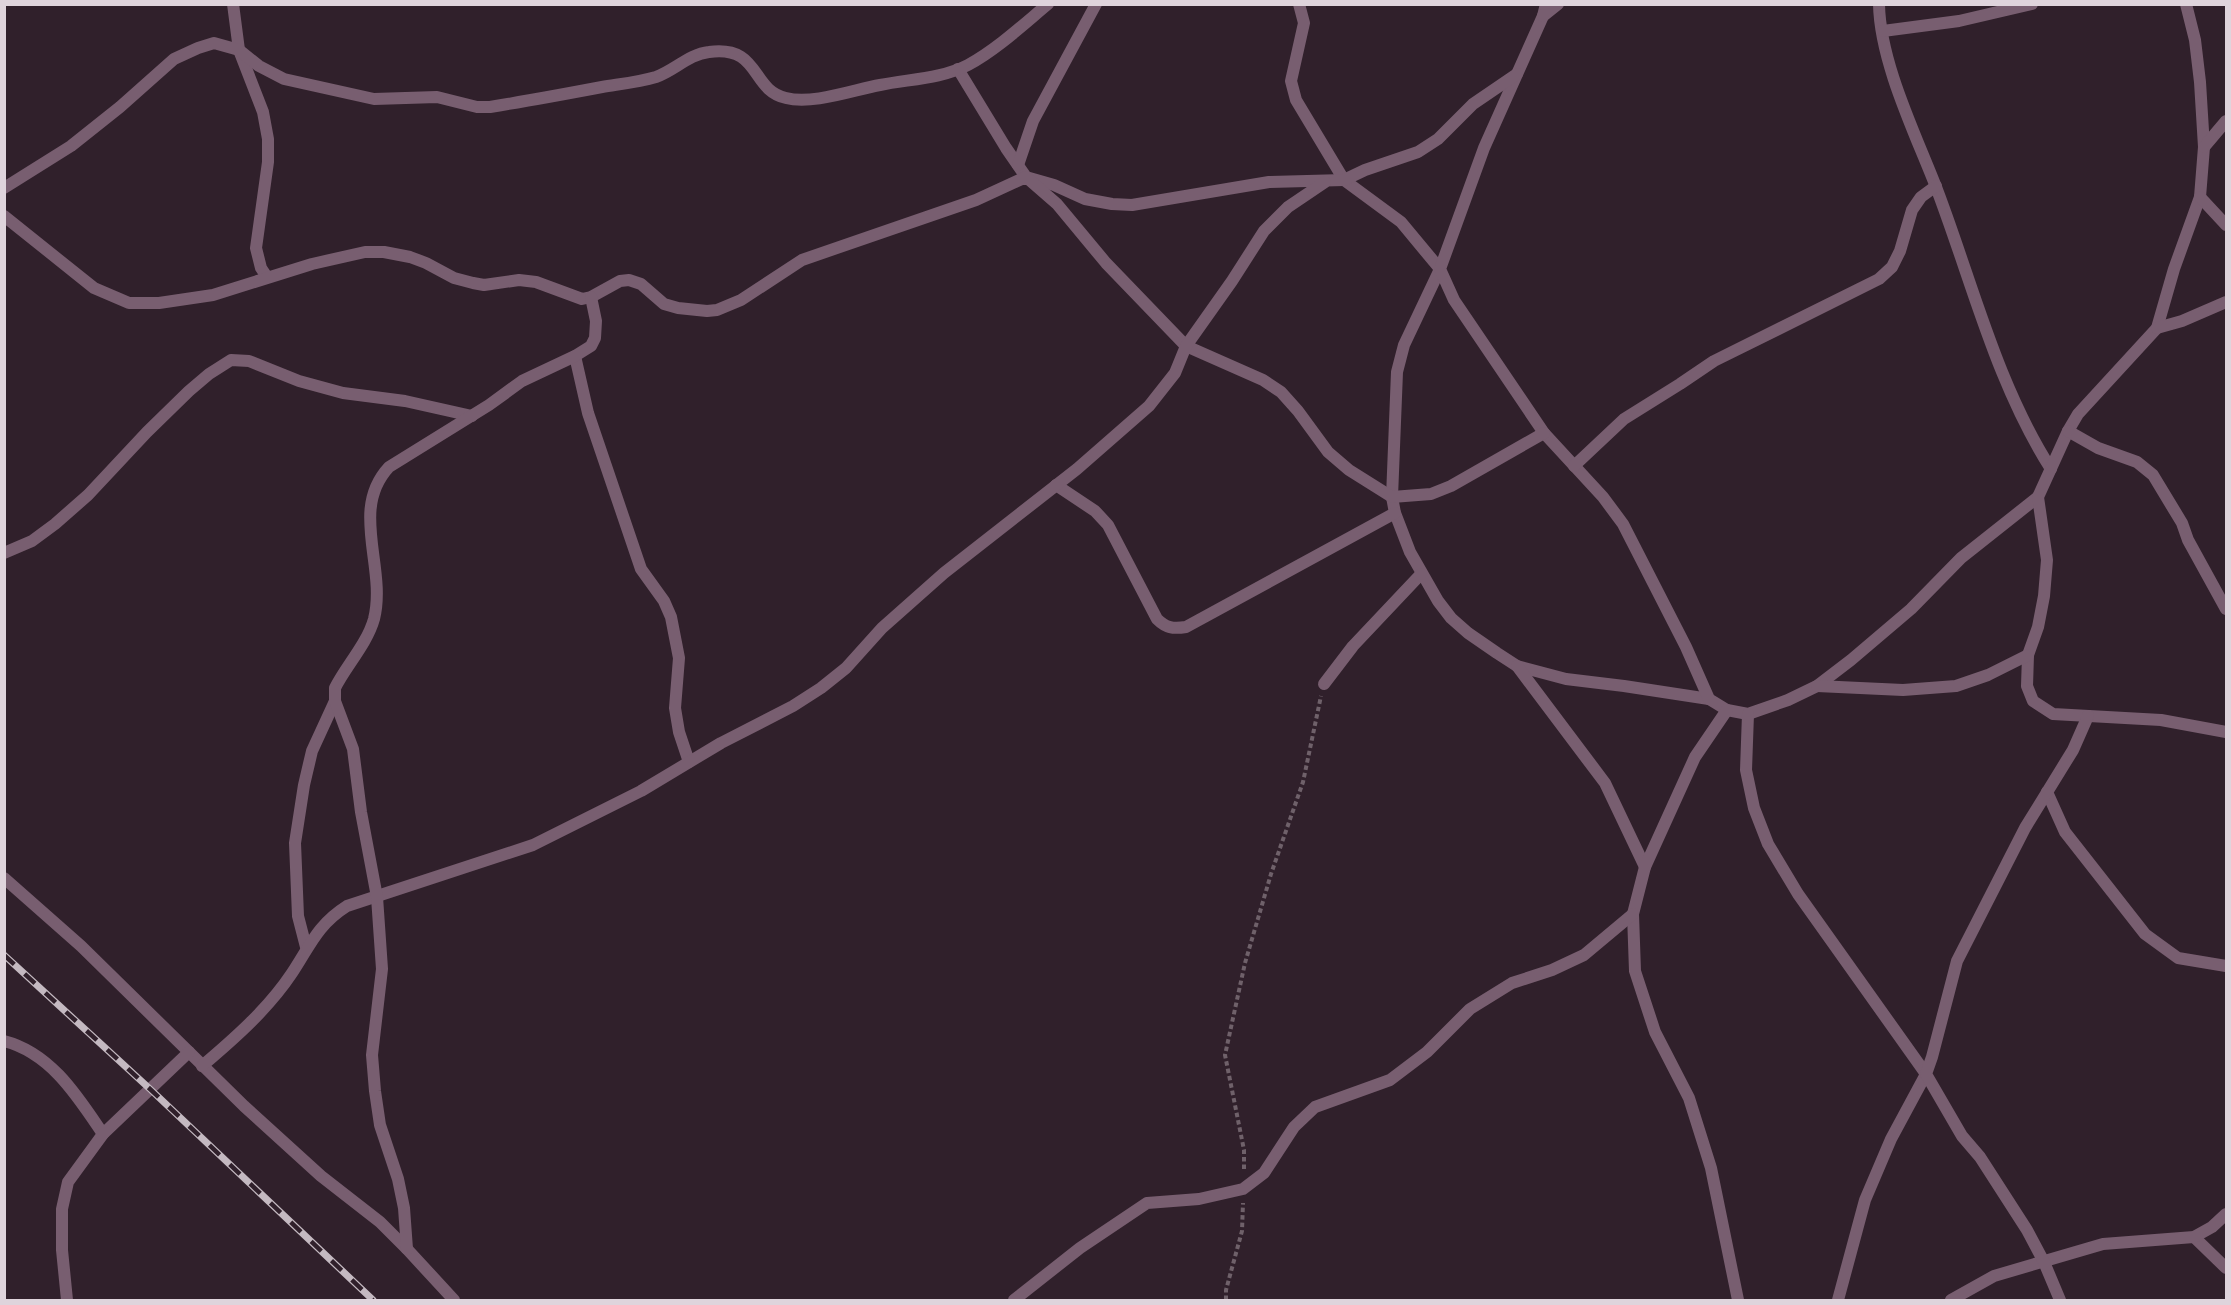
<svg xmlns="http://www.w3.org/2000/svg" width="2231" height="1305" font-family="Roboto,sans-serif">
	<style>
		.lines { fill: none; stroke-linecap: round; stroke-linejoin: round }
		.path { stroke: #6f616a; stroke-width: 4; stroke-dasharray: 4.5 3; stroke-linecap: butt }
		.street { stroke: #785e70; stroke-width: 12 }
		.rail-casing { stroke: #c4b9c1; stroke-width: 7 }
		.rail { stroke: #30202b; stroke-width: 4.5; stroke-dasharray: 14; stroke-linecap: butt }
	</style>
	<rect width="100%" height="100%" fill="#30202b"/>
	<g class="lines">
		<g class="path">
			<path d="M 1244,1169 L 1244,1150 L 1225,1055 L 1245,963 L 1271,874 L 1303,782 L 1321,696"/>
			<path d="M 1226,1300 L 1226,1290 L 1242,1231 L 1243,1203"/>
		</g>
		<g class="street">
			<path d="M 233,4 L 239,50 L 263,112 L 268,139 L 268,162 L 256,248 L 261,268 L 267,277"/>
			<path d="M 1299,4 L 1304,23 L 1291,81 L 1296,100 L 1344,180 L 1401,222 L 1440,269 L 1404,345 L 1397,372 L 1392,497 L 1395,513 L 1410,552 L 1438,601 L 1451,618 L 1468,633 L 1497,653 L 1517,666 L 1566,679 L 1624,686 L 1709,699"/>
			<path d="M 1546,4 L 1543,16 L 1484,148 L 1440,269 L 1454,300 L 1544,433 L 1603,497 L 1623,524 L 1686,647 L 1709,699 L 1727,710 L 1748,714 L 1788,700 L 1817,686 L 1851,660 L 1911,609 L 1961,558 L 2038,497"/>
			<path d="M 1879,4 C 1880,62 1915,133 1936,187 C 1972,281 1996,383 2051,469"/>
			<path d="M 2186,4 L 2195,40 L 2200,82 L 2204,147 L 2200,197 L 2174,269 L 2157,328 L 2078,414 L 2068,431 L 2038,497 L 2047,560 L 2044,596 L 2038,627 L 2028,655 L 2027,686 L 2033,701 L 2053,714 L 2161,720 L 2226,732"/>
			<path d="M 1543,16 L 1558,4"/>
			<path d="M 1883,31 L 1959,21 L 2032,4"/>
			<path d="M 958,69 L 1006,148 L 1026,177 L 1054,185 L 1085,199 L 1112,204 L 1132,205 L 1269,182 L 1344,180 L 1365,170 L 1418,152 L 1438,139 L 1473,104 L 1517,74"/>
			<path d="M 2204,147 L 2226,121"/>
			<path d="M 1018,165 L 1033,121 L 1096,4"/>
			<path d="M 4,188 L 71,146 L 120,107 L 174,59 L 198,48 L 214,43 L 239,50 L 259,66 L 284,79 L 374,99 L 437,97 L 477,107 L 490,107 C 527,101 565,94 602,87 C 620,84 639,82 656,77 C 674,71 689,54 709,52 C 761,45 750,90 786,98 C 812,105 853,90 880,85 C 909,79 941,79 968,65 C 996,50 1024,24 1048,4"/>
			<path d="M 2200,197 L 2226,225"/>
			<path d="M 4,216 L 94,288 L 129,303 L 159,303 L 213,295 L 312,264 L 365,252 L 384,252 L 410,257 L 426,263 L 454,278 L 473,283 L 484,285 L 519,280 L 536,282 L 582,299 L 591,297 L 620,281 L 629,280 L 641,284 L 664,304 L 678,308 L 707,311 L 717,310 L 741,300 L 802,260 L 976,200 L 1026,177 L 1057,204 L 1106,263 L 1186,346 L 1263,380 L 1281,392 L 1298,411 L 1328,452 L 1349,470 L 1392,497 L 1431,494 L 1451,486 L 1544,433"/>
			<path d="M 2157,328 L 2182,321 L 2226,302"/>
			<path d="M 575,356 L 588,413 L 641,569 L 664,601 L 671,617 L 679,658 L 675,708 L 679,732 L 689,762"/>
			<path d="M 2068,431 L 2098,448 L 2137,462 L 2153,475 L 2182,523 L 2188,540 L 2226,609"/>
			<path d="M 1574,466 L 1624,419 L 1680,384 L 1714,361 L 1879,279 L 1892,267 L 1900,251 L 1912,210 L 1921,197 L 1936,186"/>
			<path d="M 1056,485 L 1095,511 L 1108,525 L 1157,619 C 1166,628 1173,629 1186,627 L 1395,513"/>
			<path d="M 4,553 L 32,541 L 55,524 L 88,495 L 147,432 L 189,391 L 209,374 L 231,360 L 249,361 L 299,381 L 343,393 L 405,401 L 472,416"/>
			<path d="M 1517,666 L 1605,783 L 1645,867"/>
			<path d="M 1324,684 L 1353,646 L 1421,574"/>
			<path d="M 1817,686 L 1903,690 L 1956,686 L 1988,675 L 2028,655"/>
			<path d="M 1727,710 L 1695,757 L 1645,867 L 1633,914 L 1635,971 L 1655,1032 L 1689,1098 L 1711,1168 L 1738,1300"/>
			<path d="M 1748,714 L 1746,770 L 1754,808 L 1768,844 L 1798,894 L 1926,1074 L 1891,1139 L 1865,1200 L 1838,1300"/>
			<path d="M 2047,792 L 2065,832 L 2145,934 L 2178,958 L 2226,966"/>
			<path d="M 4,878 L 81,946 L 244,1106 L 321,1176 L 380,1222 L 407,1249 L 454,1300"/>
			<path d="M 306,947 L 298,916 L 295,843 L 304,785 L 312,751 L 335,701"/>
			<path d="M 4,1041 C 51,1053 78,1097 103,1134"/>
			<path d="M 202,1066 C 235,1038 268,1009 292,973 C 310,946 317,925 347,906 L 533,845 L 641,791 L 721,743 L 793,706 L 821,688 L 846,668 L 882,628 L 944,573 L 1077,469 L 1149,406 L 1175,373 L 1186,346 L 1232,281 L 1264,231 L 1288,207 L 1325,182"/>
			<path d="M 2194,1237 L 2226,1268"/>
			<path d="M 407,1249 L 404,1208 L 398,1179 L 380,1125 L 375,1091 L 372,1055 L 382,969 L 377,897 L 361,812 L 353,749 L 335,701 L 335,688 C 346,666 367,644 374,619 C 387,567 349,510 389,467 L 489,405 L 522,381 L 575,356 L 591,346 L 595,338 L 596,321 L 591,297"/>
			<path d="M 67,1300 L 62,1250 L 62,1209 L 68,1182 L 103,1134 L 189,1052"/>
			<path d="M 1014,1300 L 1080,1248 L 1147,1203 L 1199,1199 L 1243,1189 L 1264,1173 L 1294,1127 L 1315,1107 L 1390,1080 L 1427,1052 L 1470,1009 L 1512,983 L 1552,970 L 1584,955 L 1633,914"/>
			<path d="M 1951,1300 L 1994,1276 L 2103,1244 L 2194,1237 L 2212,1227 L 2226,1214"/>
			<path d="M 2060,1300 L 2044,1262 L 2027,1230 L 1980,1157 L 1962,1136 L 1926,1074 L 1932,1057 L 1957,961 L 2025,828 L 2073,750 L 2088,716"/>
		</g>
		<g class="rail-casing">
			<path id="rail" d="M 4,955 L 150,1089 L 373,1300"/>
		</g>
		<use href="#rail" class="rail"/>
	</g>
	<rect width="2231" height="1305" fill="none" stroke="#dfd4dc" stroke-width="12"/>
</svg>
